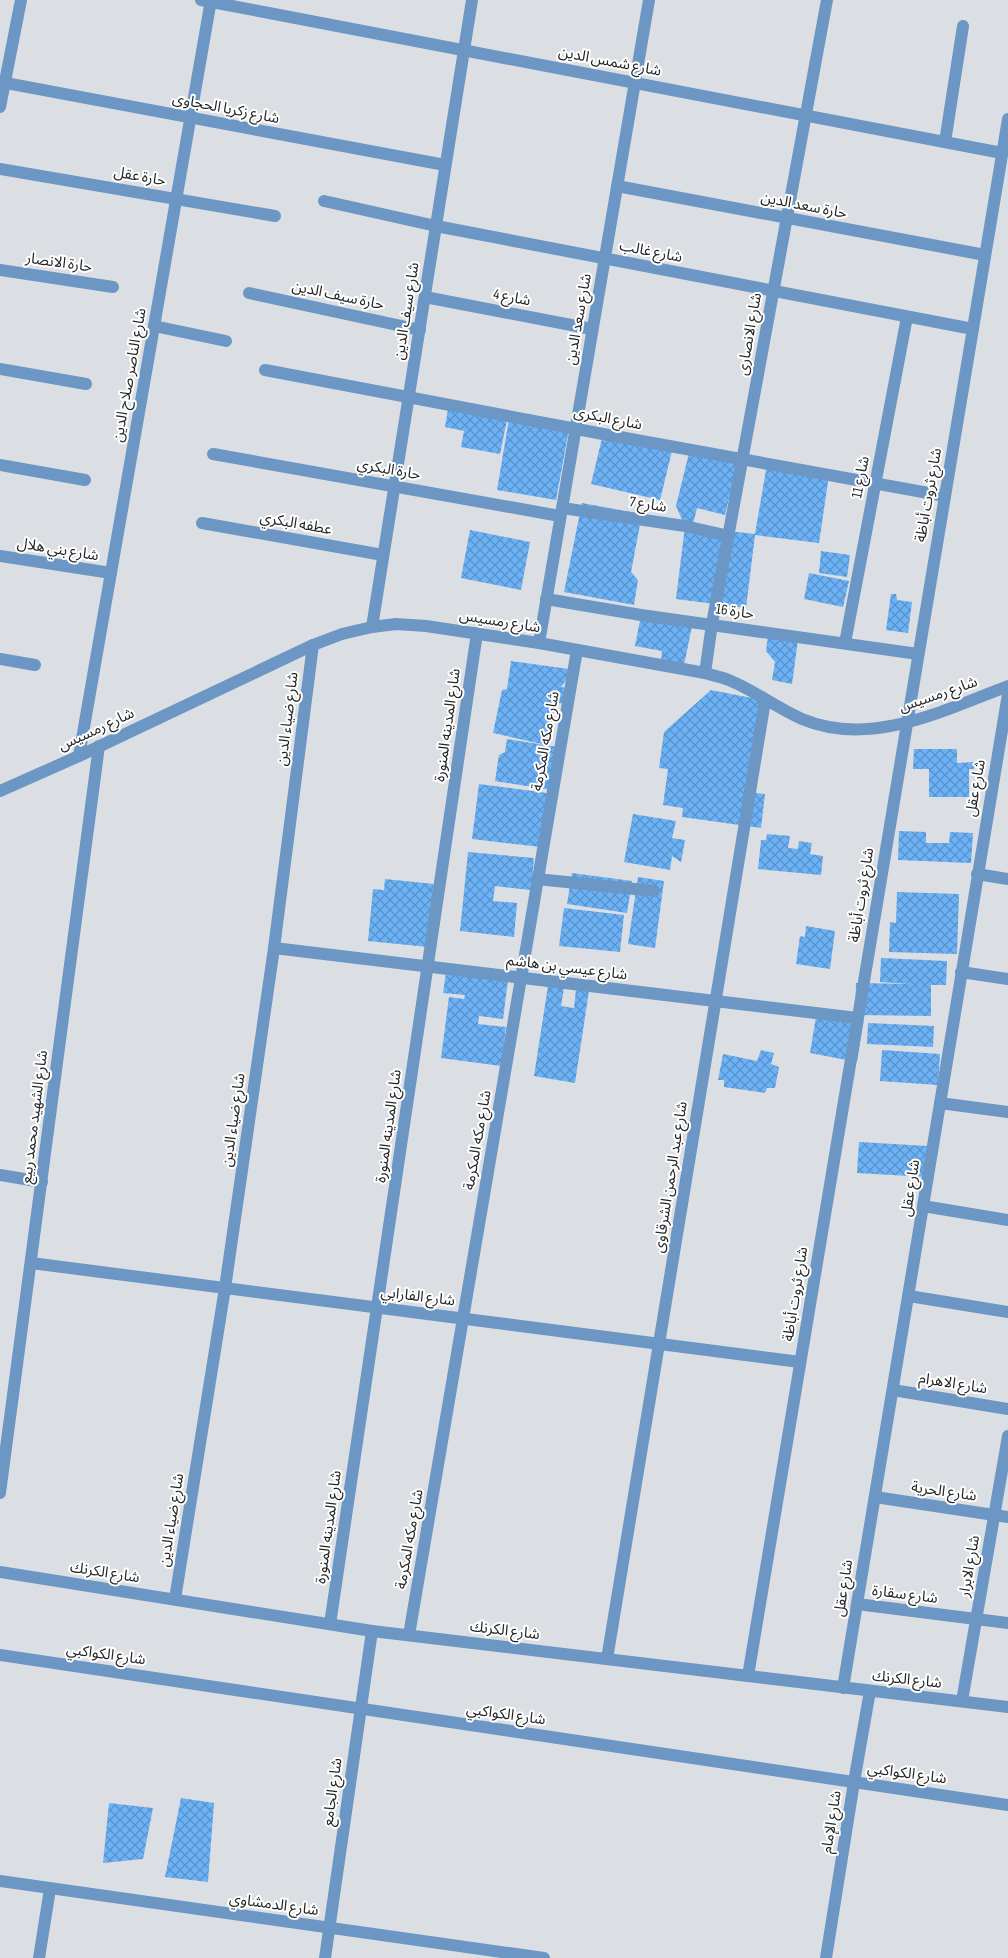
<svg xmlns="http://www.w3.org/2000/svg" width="1008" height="1958" font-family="'Sofia Sans Condensed','Noto Sans Arabic',sans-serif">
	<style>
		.building { fill: url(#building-cross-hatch) }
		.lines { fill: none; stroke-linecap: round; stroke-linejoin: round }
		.minor { stroke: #6c97c4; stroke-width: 12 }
		.labels { text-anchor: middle; stroke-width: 4; stroke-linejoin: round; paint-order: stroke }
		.street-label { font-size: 15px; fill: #242526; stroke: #fff }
	</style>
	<defs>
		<pattern id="building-cross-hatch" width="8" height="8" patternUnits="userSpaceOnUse" patternTransform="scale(1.25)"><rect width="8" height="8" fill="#6cb2f7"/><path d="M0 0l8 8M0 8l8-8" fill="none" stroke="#5991c8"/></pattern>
	</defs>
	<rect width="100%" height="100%" fill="#dbdfe3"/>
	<g class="building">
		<path d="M 448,409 L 507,420 L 500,454 L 461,447 L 464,431 L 445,427 Z"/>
		<path d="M 509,419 L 569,429 L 556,500 L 497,490 Z"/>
		<path d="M 603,434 L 672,451 L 660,500 L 591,484 Z"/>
		<path d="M 689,453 L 737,464 L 725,515 L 697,508 L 693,524 L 684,524 L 676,506 Z"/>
		<path d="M 767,464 L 829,475 L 819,543 L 755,535 L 746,608 L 676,599 L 685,526 L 755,534 Z"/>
		<path d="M 582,503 L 642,514 L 631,572 L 638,580 L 634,605 L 564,592 Z"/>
		<path d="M 470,530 L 530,542 L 521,590 L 461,578 Z"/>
		<path d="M 821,551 L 850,555 L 847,577 L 819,573 Z"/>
		<path d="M 809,573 L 849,581 L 843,607 L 804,599 Z"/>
		<path d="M 891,594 L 896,594 L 897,600 L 912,602 L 908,633 L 886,630 Z"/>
		<path d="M 641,615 L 692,626 L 684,665 L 661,660 L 662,651 L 635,646 Z"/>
		<path d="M 769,628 L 799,633 L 792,684 L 772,680 L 775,662 L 766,651 Z"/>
		<path d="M 511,661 L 569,669 L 567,679 L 561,687 L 566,688 L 563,703 L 556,704 L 546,745 L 493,733 L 502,690 L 507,689 Z"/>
		<path d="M 711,690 L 762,700 L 756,793 L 765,794 L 761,828 L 682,817 L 683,808 L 663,805 L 668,769 L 659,768 L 664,732 Z"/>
		<path d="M 507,739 L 558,747 L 551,790 L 495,781 L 499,755 L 505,752 Z"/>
		<path d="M 914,749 L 957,749 L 957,763 L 974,762 L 974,769 L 969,769 L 969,797 L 929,797 L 929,769 L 913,769 Z"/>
		<path d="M 479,784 L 547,793 L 541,847 L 472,839 Z"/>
		<path d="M 633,814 L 676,821 L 672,838 L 685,840 L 681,862 L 672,856 L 670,870 L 624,862 Z"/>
		<path d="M 899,831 L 926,832 L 926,843 L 949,843 L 950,832 L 973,833 L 971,863 L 898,860 Z"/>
		<path d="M 767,834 L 790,836 L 788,848 L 798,849 L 799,841 L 812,843 L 810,854 L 823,856 L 821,875 L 758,869 L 761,840 L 766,840 Z"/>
		<path d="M 468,852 L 534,858 L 531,890 L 495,886 L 493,901 L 517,903 L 514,937 L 460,931 Z"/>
		<path d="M 572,873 L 632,881 L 627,913 L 567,904 Z"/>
		<path d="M 638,877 L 664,881 L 655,948 L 628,944 Z"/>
		<path d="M 385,879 L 434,884 L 428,947 L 368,941 L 373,889 L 384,890 Z"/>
		<path d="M 897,892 L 959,894 L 957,954 L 889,952 L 890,922 L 896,923 Z"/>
		<path d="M 564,908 L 624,915 L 620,952 L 559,946 Z"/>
		<path d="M 806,926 L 835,931 L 830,969 L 796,964 L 800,936 L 805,937 Z"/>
		<path d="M 881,958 L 947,961 L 946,985 L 931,985 L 931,1016 L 855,1015 L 856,983 L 912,984 L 880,982 Z"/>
		<path d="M 446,972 L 508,980 L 503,1019 L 479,1016 L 478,1024 L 506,1027 L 501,1066 L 441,1058 L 449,997 L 464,999 L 465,995 L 443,993 Z"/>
		<path d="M 548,986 L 564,988 L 561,1006 L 574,1008 L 576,989 L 589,991 L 575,1083 L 534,1076 Z"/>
		<path d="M 817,1011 L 864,1019 L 857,1062 L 810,1053 Z"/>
		<path d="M 868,1023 L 934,1026 L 933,1047 L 867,1044 Z"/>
		<path d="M 761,1050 L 774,1053 L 771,1064 L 779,1067 L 775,1088 L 767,1088 L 765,1093 L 724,1087 L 724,1080 L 718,1080 L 723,1054 L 757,1061 Z"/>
		<path d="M 882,1050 L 940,1054 L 938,1085 L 880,1081 Z"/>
		<path d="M 859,1142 L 928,1146 L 926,1177 L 857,1173 Z"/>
		<path d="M 181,1798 L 214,1803 L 208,1882 L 165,1877 Z"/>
		<path d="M 109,1803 L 153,1808 L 143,1859 L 103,1863 Z"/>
	</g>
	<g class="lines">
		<g class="minor">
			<path d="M 201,0 L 1002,153"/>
			<path d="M 0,82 L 445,165"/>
			<path d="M 0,107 L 21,0"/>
			<path d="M 945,142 L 963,26"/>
			<path d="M 0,169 L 275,216"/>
			<path d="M 617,186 L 985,255"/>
			<path d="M 324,201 L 436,226 L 973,329"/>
			<path d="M 0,270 L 113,287"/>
			<path d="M 249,293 L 420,330"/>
			<path d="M 425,297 L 592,329"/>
			<path d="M 154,326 L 226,341"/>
			<path d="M 0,369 L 86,384"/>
			<path d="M 265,370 L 603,434 L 945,496"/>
			<path d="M 213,454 L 560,516"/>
			<path d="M 0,465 L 85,480"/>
			<path d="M 562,508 L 685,526 L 729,536"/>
			<path d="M 202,523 L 383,555"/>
			<path d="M 0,556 L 111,573"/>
			<path d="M 546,599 L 641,615 L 918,654"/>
			<path d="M 372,627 L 472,0"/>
			<path d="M 539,643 L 649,0"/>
			<path d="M 845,643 L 907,317"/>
			<path d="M 0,659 L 35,665"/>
			<path d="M 705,673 L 712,624 L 827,0"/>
			<path d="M 79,756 L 211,0"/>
			<path d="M 0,791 L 79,756 L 313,645 L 342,634 L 372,627 L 396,624 L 426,626 L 539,643 L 705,673 C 714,676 723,677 731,681 C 755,691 777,708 802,719 C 871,748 944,710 1008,686"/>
			<path d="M 977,874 L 1008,879"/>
			<path d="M 537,879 L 654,891"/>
			<path d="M 274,948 L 857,1018"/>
			<path d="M 961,972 L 1008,979"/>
			<path d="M 940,1103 L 1008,1112"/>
			<path d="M 0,1175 L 42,1182"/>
			<path d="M 923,1206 L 1008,1220"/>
			<path d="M 31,1263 L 800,1362"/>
			<path d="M 909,1296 L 1008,1312"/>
			<path d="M 893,1390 L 1008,1409"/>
			<path d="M 0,1493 L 99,746"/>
			<path d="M 875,1497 L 1008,1517"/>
			<path d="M 0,1572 L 372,1631 L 1008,1707"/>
			<path d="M 175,1599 L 225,1288 L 274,948 L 313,645"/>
			<path d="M 857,1604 L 1008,1623"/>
			<path d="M 330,1624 L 477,633"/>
			<path d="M 409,1635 L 577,650"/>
			<path d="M 0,1655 L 1008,1805"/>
			<path d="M 607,1659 L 765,701"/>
			<path d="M 748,1676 L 1008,119"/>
			<path d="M 843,1688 L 1008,694"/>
			<path d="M 962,1701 L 1008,1436"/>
			<path d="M 0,1881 L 544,1958"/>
			<path d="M 39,1958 L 50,1889"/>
			<path d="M 325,1958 L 372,1631"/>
			<path d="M 826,1958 L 854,1782 L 870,1691"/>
		</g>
	</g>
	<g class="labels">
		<g class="street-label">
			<text transform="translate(610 61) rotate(11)" y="5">شارع شمس الدين</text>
			<text transform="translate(226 108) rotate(11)" y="5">شارع زكريا الحجاوى</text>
			<text transform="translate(140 176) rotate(10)" y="5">حارة عقل</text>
			<text transform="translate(804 205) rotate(11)" y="5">حارة سعد الدين</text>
			<text transform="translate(651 251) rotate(11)" y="5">شارع غالب</text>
			<text transform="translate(59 262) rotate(8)" y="5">حارة الانصار</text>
			<text transform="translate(338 295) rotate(12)" y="5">حارة سيف الدين</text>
			<text transform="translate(512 297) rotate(11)" y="5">شارع 4</text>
			<text transform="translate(406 311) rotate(-81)" y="5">شارع سيف الدين</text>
			<text transform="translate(578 319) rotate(-80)" y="5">شارع سعد الدين</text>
			<text transform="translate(749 334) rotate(-80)" y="5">شارع الانصارى</text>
			<text transform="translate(129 375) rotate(-80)" y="5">شارع الناصر صلاح الدين</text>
			<text transform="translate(608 418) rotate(11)" y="5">شارع البكرى</text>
			<text transform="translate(389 469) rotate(10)" y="5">حارة البكري</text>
			<text transform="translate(860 477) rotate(-79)" y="5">شارع 11</text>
			<text transform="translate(928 495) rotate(-80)" y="5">شارع ثروت أباظة</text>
			<text transform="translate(648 504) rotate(9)" y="5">شارع 7</text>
			<text transform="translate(296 523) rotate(10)" y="5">عطفه البكري</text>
			<text transform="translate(58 549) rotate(9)" y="5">شارع بني هلال</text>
			<text transform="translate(735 611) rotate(8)" y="5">حارة 16</text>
			<text transform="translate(500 621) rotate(9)" y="5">شارع رمسيس</text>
			<text transform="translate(938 694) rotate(-19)" y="5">شارع رمسيس</text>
			<text transform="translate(287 719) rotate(-83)" y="5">شارع ضياء الدين</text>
			<text transform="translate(447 725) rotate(-82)" y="5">شارع المدينه المنورة</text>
			<text transform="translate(96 729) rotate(-25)" y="5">شارع رمسيس</text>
			<text transform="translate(545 741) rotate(-80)" y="5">شارع مكه المكرمة</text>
			<text transform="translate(975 788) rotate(-80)" y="5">شارع عقل</text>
			<text transform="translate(861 895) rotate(-81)" y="5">شارع ثروت أباظة</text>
			<text transform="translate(567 967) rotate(7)" y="5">شارع عيسي بن هاشم</text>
			<text transform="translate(34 1117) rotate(-83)" y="5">شارع الشهيد محمد ربيع</text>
			<text transform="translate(233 1120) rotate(-82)" y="5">شارع ضياء الدين</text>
			<text transform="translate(388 1126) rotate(-82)" y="5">شارع المدينه المنورة</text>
			<text transform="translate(477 1140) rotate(-80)" y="5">شارع مكه المكرمة</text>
			<text transform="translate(670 1177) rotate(-81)" y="5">شارع عبد الرحمن الشرقاوى</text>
			<text transform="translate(910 1188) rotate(-81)" y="5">شارع عقل</text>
			<text transform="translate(795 1294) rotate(-81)" y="5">شارع ثروت أباظة</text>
			<text transform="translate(418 1296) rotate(7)" y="5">شارع الفارابي</text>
			<text transform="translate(953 1383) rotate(9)" y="5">شارع الاهرام</text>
			<text transform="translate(944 1491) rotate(8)" y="5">شارع الحرية</text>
			<text transform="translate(171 1520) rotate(-81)" y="5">شارع ضياء الدين</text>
			<text transform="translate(328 1527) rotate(-82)" y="5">شارع المدينه المنورة</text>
			<text transform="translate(409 1539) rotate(-80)" y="5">شارع مكه المكرمة</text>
			<text transform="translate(969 1566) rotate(-80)" y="5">شارع الابرار</text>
			<text transform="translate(105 1572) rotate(9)" y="5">شارع الكرنك</text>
			<text transform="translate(843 1588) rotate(-81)" y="5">شارع عقل</text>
			<text transform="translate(905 1594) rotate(7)" y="5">شارع سقارة</text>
			<text transform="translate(505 1630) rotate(7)" y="5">شارع الكرنك</text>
			<text transform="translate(106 1654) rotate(8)" y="5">شارع الكواكبي</text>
			<text transform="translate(907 1679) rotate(6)" y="5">شارع الكرنك</text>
			<text transform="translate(506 1714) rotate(8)" y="5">شارع الكواكبي</text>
			<text transform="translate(907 1773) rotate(8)" y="5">شارع الكواكبي</text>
			<text transform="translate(332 1792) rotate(-82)" y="5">شارع الجامع</text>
			<text transform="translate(831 1822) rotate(-81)" y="5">شارع الإمام</text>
			<text transform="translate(274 1904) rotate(8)" y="5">شارع الدمشاوي</text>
		</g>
	</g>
</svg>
